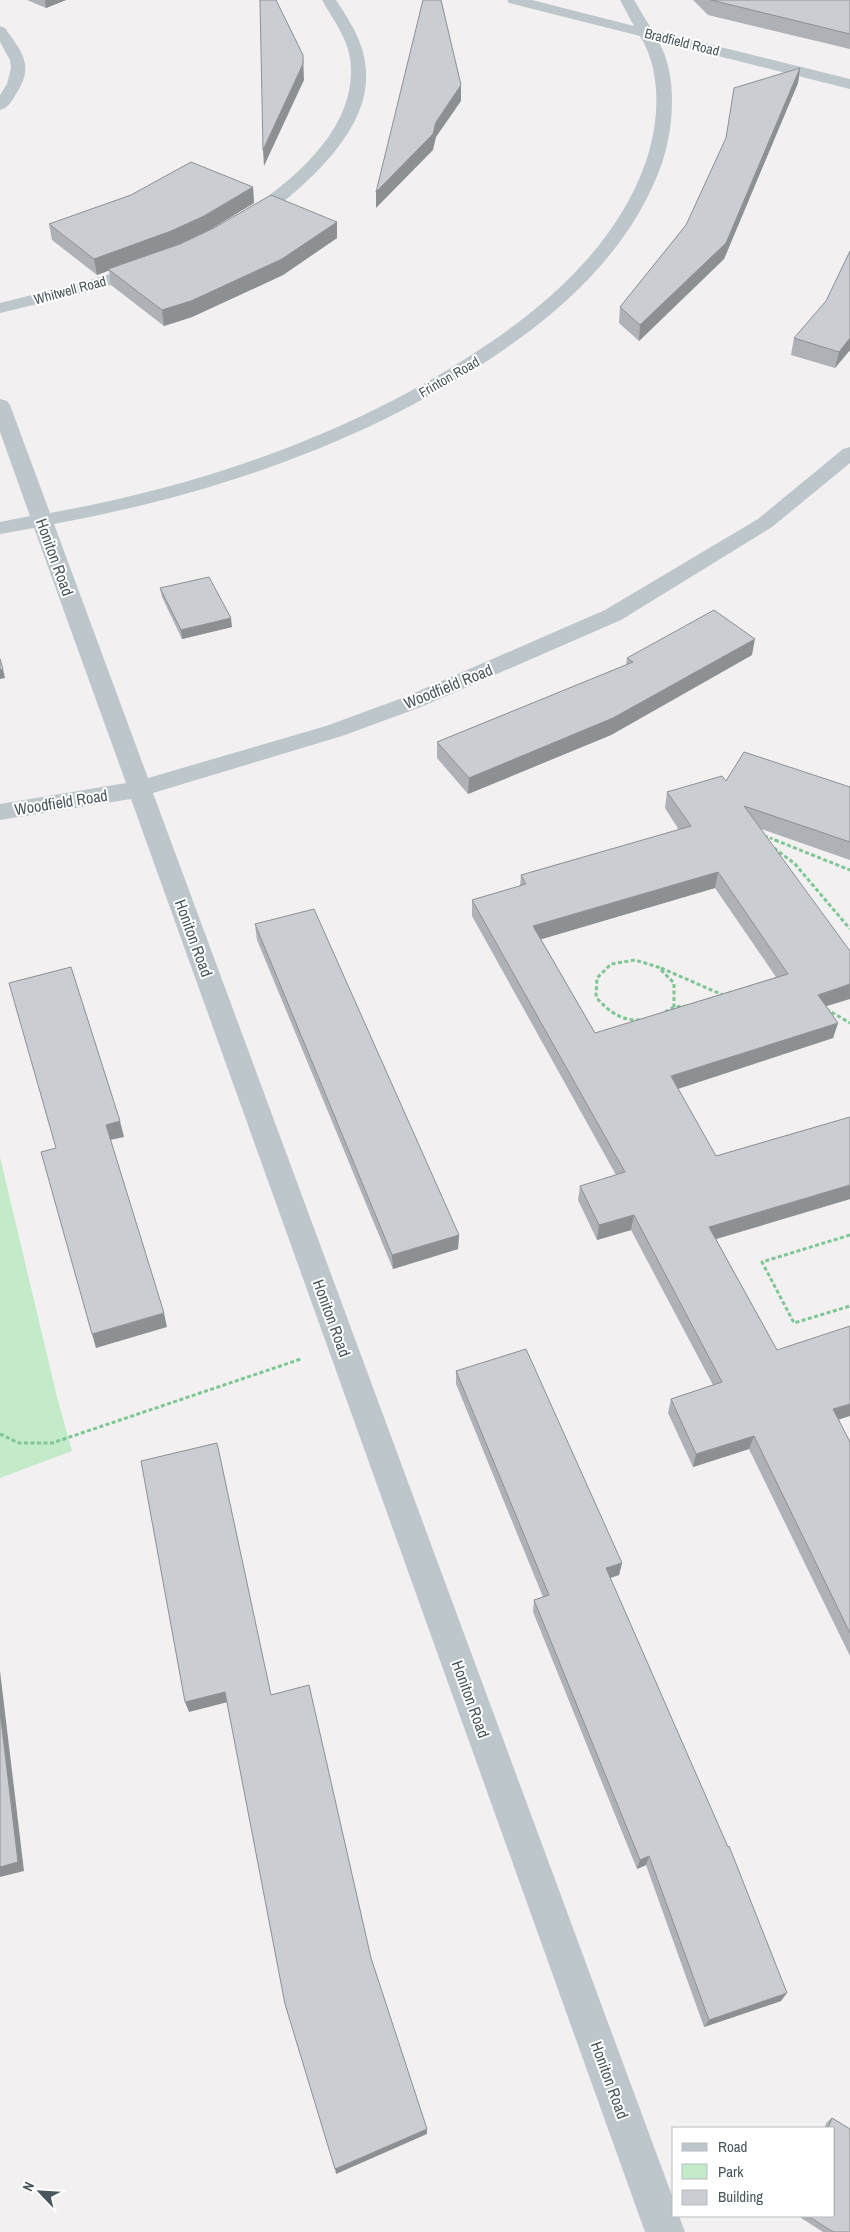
<svg xmlns="http://www.w3.org/2000/svg" width="850" height="2232" font-family="'Archivo Narrow',sans-serif">
	<style>
		.green { fill: #c3ebca }
		.lines { fill: none; stroke-linecap: round; stroke-linejoin: round }
		.path-far1 { stroke: #7ec693; stroke-width: 2.5; stroke-dasharray: 3 2; stroke-linecap: butt }
		.path { stroke: #7ec693; stroke-width: 3; stroke-dasharray: 4 2.5; stroke-linecap: butt }
		.street { fill: #bdc7cb; fill-rule: evenodd }
		.wall { fill: #aeb1b5; fill-rule: evenodd }
		.shaded-wall { fill: #8d9093 }
		.building { fill: #caced2; stroke: #8d9093; fill-rule: evenodd }
		.labels { text-anchor: middle; stroke-width: 4; stroke-linejoin: round; paint-order: stroke }
		.far-street-label { font-size: 14px; fill: #4a575c; stroke: #fff }
		.street-label { font-size: 16px; fill: #4a575c; stroke: #fff }
	</style>
	<rect width="100%" height="100%" fill="#f2f0f1"/>
	<path class="green" d="M 0,1157 L 57,1397 L 72,1451 L 0,1478 Z"/>
	<g class="lines">
		<path class="path-far1" d="M 765,836 L 778,841"/>
		<g class="path">
			<path d="M 775,840 L 850,870"/>
			<path d="M 774,848 L 795,864 L 850,929"/>
			<path d="M 661,968 L 723,995"/>
			<path d="M 826,1009 L 850,1023"/>
			<path d="M 665,1012 L 674,1007 L 685,1006"/>
			<path d="M 640,1020 C 621,1021 608,1011 596,997 L 597,978 L 611,964 L 635,960 L 658,967 L 674,983 L 674,1007"/>
			<path d="M 850,1235 L 762,1262 L 794,1323 L 850,1306"/>
			<path d="M 0,1434 L 19,1443 L 52,1443 L 301,1359"/>
		</g>
		<g class="street">
			<path d="M 322,0 L 336,0 C 353,26 368,49 366,81 C 364,130 314,178 278,206 C 267,214 254,226 241,223 L 238,219 L 241,215 C 292,182 360,127 350,58 C 347,37 332,18 322,0 Z"/>
			<path d="M 507,0 L 532,0 L 634,26 L 620,0 L 634,0 L 652,30 L 850,79 L 850,89 L 658,41 C 678,73 674,128 662,163 C 634,243 571,304 502,351 C 369,442 212,495 54,524 L 148,778 L 326,726 L 405,697 L 605,610 L 758,519 L 843,449 L 850,447 L 850,463 L 772,527 L 621,620 L 421,707 L 342,736 L 153,793 L 674,2201 L 674,2216 L 679,2216 L 685,2232 L 645,2232 L 131,799 L 0,820 L 0,804 L 126,783 L 34,528 L 0,534 L 0,522 L 30,516 L 0,432 L 0,399 L 7,401 L 10,405 L 50,513 C 204,485 357,433 488,344 C 554,299 617,242 645,164 C 659,125 663,73 640,36 L 509,3 Z"/>
			<path d="M 0,26 L 5,28 C 22,52 35,66 16,94 C 12,101 8,108 0,110 L 0,95 L 7,84 L 11,68 L 10,60 L 0,42 Z"/>
			<path d="M 146,263 L 152,264 L 155,268 L 152,272 L 92,291 L 0,313 L 0,303 L 80,283 Z"/>
		</g>
	</g>
	<g class="wall">
		<path d="M 27,0 L 66,0 L 46,8 Z"/>
		<path d="M 693,0 L 850,0 L 850,49 L 708,15 Z"/>
		<path d="M 800,68 L 798,83 L 724,259 L 639,341 L 619,323 L 620,307 L 686,225 Z"/>
		<path d="M 253,187 L 254,203 L 206,232 L 179,244 L 337,222 L 337,238 L 283,275 L 192,317 L 164,326 L 111,285 L 109,270 L 97,275 L 52,240 L 49,224 Z"/>
		<path d="M 794,338 L 850,350 L 835,368 L 791,355 Z"/>
		<path d="M 160,588 L 232,627 L 182,639 L 162,597 Z"/>
		<path d="M 752,655 L 611,735 L 468,794 L 437,758 L 437,742 L 626,665 L 627,658 Z"/>
		<path d="M 726,781 L 850,787 L 850,860 L 761,829 L 826,1006 L 838,1023 L 833,1038 L 678,1089 L 716,1156 L 850,1117 L 850,1199 L 716,1239 L 777,1350 L 838,1419 L 850,1442 L 850,1656 L 749,1449 L 693,1467 L 668,1413 L 671,1399 L 713,1385 L 631,1230 L 597,1240 L 578,1200 L 580,1186 L 616,1175 L 472,916 L 472,900 L 520,886 L 521,875 L 679,830 L 665,808 L 667,792 ZM 715,888 L 776,977 L 595,1033 L 541,939 Z"/>
		<path d="M 255,924 L 459,1235 L 458,1249 L 393,1269 L 257,940 Z"/>
		<path d="M 456,1371 L 622,1563 L 619,1575 L 610,1578 L 781,2001 L 704,2027 L 646,1865 L 637,1869 L 533,1612 L 534,1600 L 543,1597 L 456,1384 Z"/>
		<path d="M 832,2118 L 850,2129 L 850,2232 L 823,2232 L 798,2216 L 834,2216 L 834,2128 L 824,2128 L 827,2122 Z"/>
	</g>
	<g class="shaded-wall">
		<path d="M 45,0 L 66,0 L 46,8 Z"/>
		<path d="M 303,55 L 304,80 L 264,166 L 263,150 Z"/>
		<path d="M 800,68 L 798,83 L 724,259 L 639,341 L 640,325 Z"/>
		<path d="M 461,85 L 461,101 L 436,137 L 433,150 L 376,208 L 376,192 L 436,122 Z"/>
		<path d="M 253,187 L 254,203 L 206,232 L 173,247 L 97,275 L 94,259 Z"/>
		<path d="M 337,222 L 337,238 L 283,275 L 192,317 L 164,326 L 162,310 Z"/>
		<path d="M 850,338 L 850,350 L 835,368 L 839,352 Z"/>
		<path d="M 231,618 L 232,627 L 182,639 L 181,630 Z"/>
		<path d="M 755,639 L 752,655 L 611,735 L 468,794 L 469,778 Z"/>
		<path d="M 3,669 L 5,678 L 0,679 L 0,670 Z"/>
		<path d="M 718,872 L 715,888 L 532,942 L 533,926 Z"/>
		<path d="M 850,984 L 850,999 L 814,1010 L 818,995 Z"/>
		<path d="M 838,1023 L 833,1038 L 668,1092 L 671,1076 Z"/>
		<path d="M 120,1121 L 124,1137 L 110,1140 L 106,1125 Z"/>
		<path d="M 850,1185 L 850,1199 L 706,1242 L 709,1227 Z"/>
		<path d="M 634,1215 L 631,1230 L 597,1240 L 599,1225 Z"/>
		<path d="M 459,1235 L 458,1249 L 393,1269 L 392,1255 Z"/>
		<path d="M 164,1313 L 167,1327 L 96,1348 L 92,1334 Z"/>
		<path d="M 850,1404 L 850,1416 L 828,1423 L 833,1409 Z"/>
		<path d="M 754,1436 L 749,1449 L 693,1467 L 696,1454 Z"/>
		<path d="M 622,1563 L 619,1575 L 604,1580 L 606,1568 Z"/>
		<path d="M 0,1671 L 24,1871 L 0,1877 Z"/>
		<path d="M 225,1692 L 228,1702 L 189,1712 L 185,1702 Z"/>
		<path d="M 649,1856 L 646,1865 L 637,1869 L 640,1860 Z"/>
		<path d="M 787,1993 L 781,2001 L 704,2027 L 709,2020 Z"/>
		<path d="M 427,2129 L 427,2134 L 336,2174 L 335,2169 Z"/>
	</g>
	<g class="building">
		<path d="M 260,0 L 276,0 L 303,55 L 303,64 L 263,150 Z"/>
		<path d="M 423,0 L 441,0 L 461,85 L 436,122 L 433,134 L 376,192 Z"/>
		<path d="M 711,0 L 850,0 L 850,34 Z"/>
		<path d="M 800,68 L 726,243 L 640,325 L 620,307 L 686,225 L 726,138 L 734,88 Z"/>
		<path d="M 191,162 L 253,187 L 204,216 L 171,231 L 94,259 L 49,224 L 131,195 Z"/>
		<path d="M 271,195 L 337,222 L 282,259 L 191,301 L 162,310 L 108,269 L 180,244 L 214,228 Z"/>
		<path d="M 850,251 L 850,338 L 839,352 L 794,338 L 826,301 Z"/>
		<path d="M 209,577 L 231,618 L 181,630 L 160,588 Z"/>
		<path d="M 714,610 L 755,639 L 613,718 L 469,778 L 437,742 L 633,662 L 627,658 Z"/>
		<path d="M 0,659 L 3,669 L 0,670 Z"/>
		<path d="M 744,752 L 850,787 L 850,842 L 744,806 L 850,951 L 850,984 L 818,995 L 838,1023 L 671,1076 L 716,1156 L 850,1117 L 850,1185 L 709,1227 L 777,1350 L 850,1326 L 850,1404 L 833,1409 L 850,1442 L 850,1633 L 754,1436 L 696,1454 L 671,1399 L 722,1382 L 634,1215 L 599,1225 L 580,1186 L 625,1172 L 472,900 L 526,884 L 521,875 L 691,826 L 667,792 L 722,776 L 726,781 ZM 718,872 L 788,974 L 595,1033 L 533,926 Z"/>
		<path d="M 314,909 L 459,1235 L 392,1255 L 255,924 Z"/>
		<path d="M 71,967 L 120,1121 L 106,1125 L 164,1313 L 92,1334 L 41,1152 L 56,1148 L 9,983 Z"/>
		<path d="M 526,1349 L 622,1563 L 606,1568 L 728,1847 L 729,1846 L 787,1993 L 709,2020 L 649,1856 L 640,1860 L 534,1600 L 549,1595 L 456,1371 Z"/>
		<path d="M 217,1443 L 271,1695 L 309,1685 L 371,1958 L 427,2129 L 335,2169 L 285,2004 L 225,1692 L 185,1702 L 141,1461 Z"/>
		<path d="M 0,1711 L 18,1862 L 0,1867 Z"/>
		<path d="M 832,2118 L 850,2129 L 850,2232 L 833,2232 L 808,2216 L 834,2216 L 834,2128 L 828,2128 Z"/>
	</g>
	<g class="labels">
		<g class="far-street-label">
			<text transform="translate(682 42) rotate(14)" y="5">Bradfield Road</text>
			<text transform="translate(70 290) rotate(-15)" y="5">Whitwell Road</text>
			<text transform="translate(449 377) rotate(-30)" y="5">Frinton Road</text>
		</g>
		<g class="street-label">
			<text transform="translate(55 557) rotate(70)" y="6">Honiton Road</text>
			<text transform="translate(448 686) rotate(-22)" y="6">Woodfield Road</text>
			<text transform="translate(61 802) rotate(-9)" y="6">Woodfield Road</text>
			<text transform="translate(194 938) rotate(70)" y="6">Honiton Road</text>
			<text transform="translate(332 1318) rotate(70)" y="6">Honiton Road</text>
			<text transform="translate(471 1699) rotate(70)" y="6">Honiton Road</text>
			<text transform="translate(610 2080) rotate(70)" y="6">Honiton Road</text>
		</g>
	</g>
	<rect x="672" y="2127" width="162" height="90" fill="#ffffff" stroke="#b7bcbe"/>
	<rect x="682" y="2143" width="25" height="8" fill="#bdc7cb" stroke="#b7bcbe"/>
	<text x="718" y="2152" font-size="15" fill="#4a575c">Road</text>
	<rect x="682" y="2164" width="25" height="15" fill="#c3ebca" stroke="#b7bcbe"/>
	<text x="718" y="2177" font-size="15" fill="#4a575c">Park</text>
	<rect x="682" y="2190" width="25" height="15" fill="#caced2" stroke="#b7bcbe"/>
	<text x="718" y="2202" font-size="15" fill="#4a575c">Building</text>
	<g transform="translate(40 2192) rotate(295)" stroke="#ffffff" stroke-width="4" paint-order="stroke">
	<path d="M0-4L9 19L0 12L-9 19Z" fill="#4a575c"/>
	<text y="-8" font-size="14" font-weight="bold" text-anchor="middle" fill="#4a575c">N</text>
	</g>
</svg>
